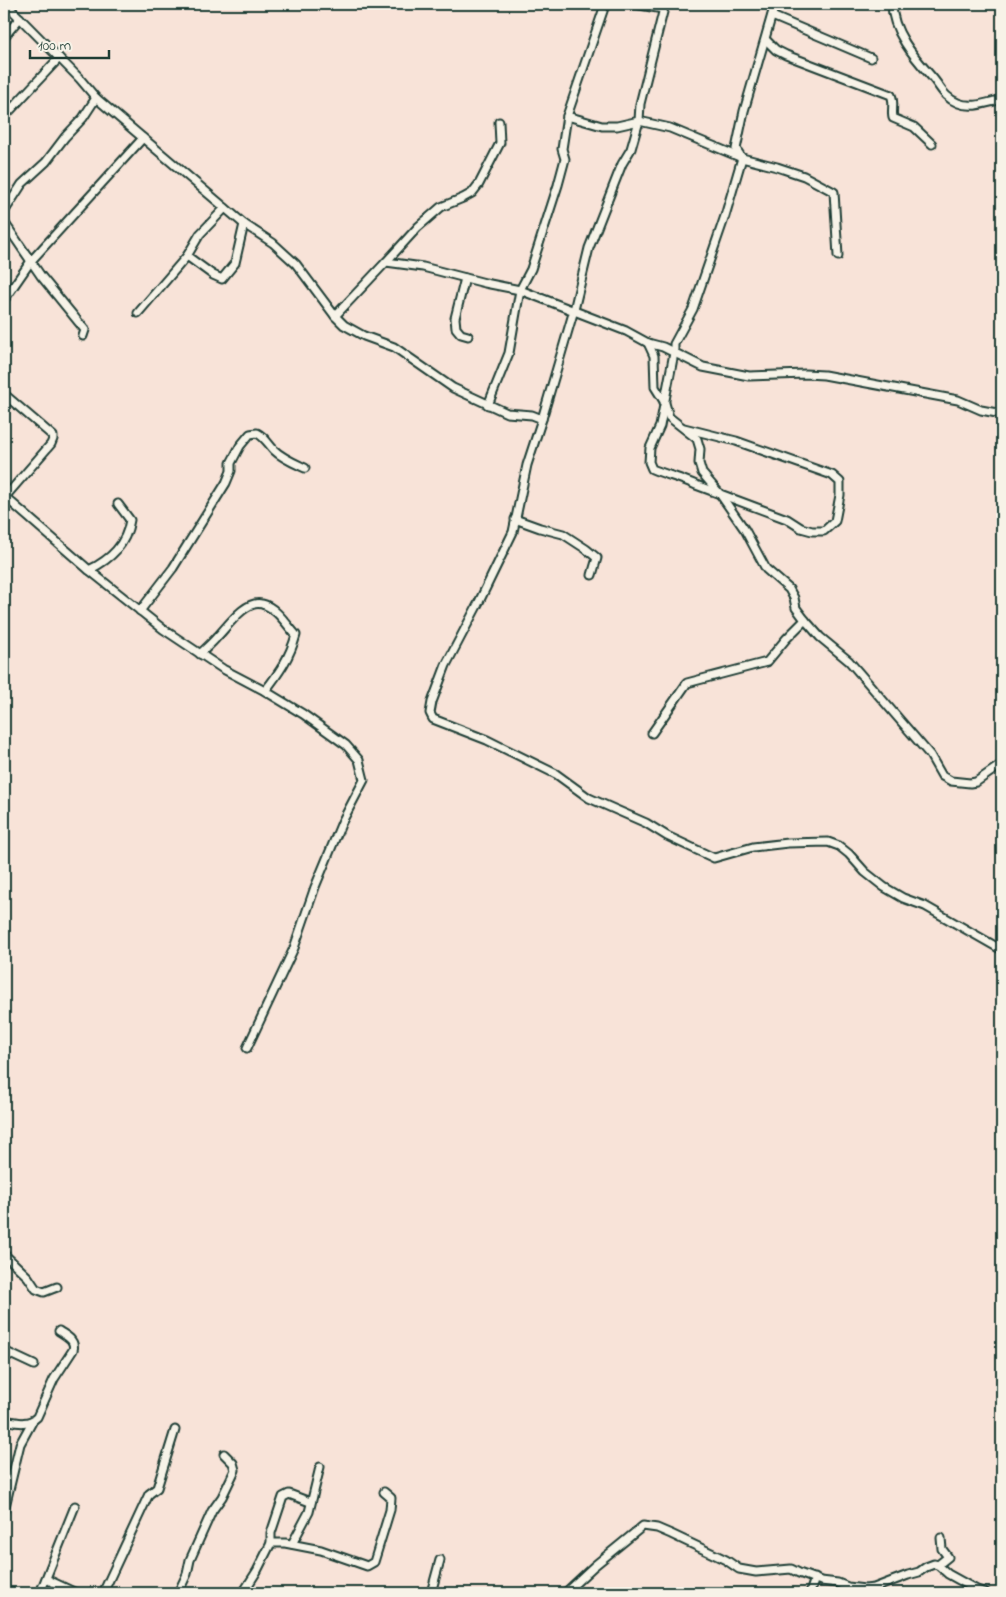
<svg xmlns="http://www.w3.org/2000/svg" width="1006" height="1597" font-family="'Indie Flower',sans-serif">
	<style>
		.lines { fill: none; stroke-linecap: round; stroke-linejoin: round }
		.minor-casing { stroke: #1f3d34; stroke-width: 11 }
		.minor { stroke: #f7f3e8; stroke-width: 7 }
	</style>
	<rect width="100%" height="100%" fill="#f8e3d8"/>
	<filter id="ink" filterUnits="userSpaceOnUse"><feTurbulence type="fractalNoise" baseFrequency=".02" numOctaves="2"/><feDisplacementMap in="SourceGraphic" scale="10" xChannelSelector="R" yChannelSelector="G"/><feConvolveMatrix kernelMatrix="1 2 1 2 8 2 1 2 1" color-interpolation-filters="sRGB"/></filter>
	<g filter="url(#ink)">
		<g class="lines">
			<g class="minor-casing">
				<g id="minor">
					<path d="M 6,4 L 80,79 L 96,98 L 244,224 L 273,243 L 296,264 L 335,316 L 386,262 L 423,267 L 485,283 L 520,290 L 626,331 L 648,343 L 663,347 L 703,367 L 749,376 L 805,374 L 824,375 L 958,400 L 981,410 L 1002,414"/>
					<path d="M 634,4 L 663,9"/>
					<path d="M 665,4 L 640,104 L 639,121 L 631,149 L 622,164 L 589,248 L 574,310 L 542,419 L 527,465 L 513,532 L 478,604 L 446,665 L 432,702 L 430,713 L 433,719 L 487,740 L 556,774 L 589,798 L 646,823 L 667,836 L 714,858 L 753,847 L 788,843 L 828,842 L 839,846 L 849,854 L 865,872 L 884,887 L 903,898 L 925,906 L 1002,950"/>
					<path d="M 892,4 C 892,31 914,57 931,76 C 941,87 943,97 958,103 C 970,108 983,104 995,101"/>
					<path d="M 772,16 L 871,58"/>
					<path d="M 4,37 L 20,18"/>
					<path d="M 766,40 L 776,50 L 786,55 L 891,95 C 895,103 891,110 893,118 L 914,127 L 932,144"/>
					<path d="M 567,116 L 602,126 L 617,126 L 639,121 L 670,128 L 742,158 L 777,167 L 804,176 L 834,192 L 838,256"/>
					<path d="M 4,117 L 59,58"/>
					<path d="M 4,212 L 22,184 L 46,162 L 65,137 L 83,118 L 96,98"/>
					<path d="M 4,222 L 41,276 L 85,330 L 83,336"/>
					<path d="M 187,256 L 213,275 L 222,279 L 235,263 L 244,224"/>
					<path d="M 386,262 L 418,227 L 441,207 L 463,198 L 472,193 L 479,184 L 500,143 L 499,122"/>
					<path d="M 465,278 L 455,318 L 456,328 L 461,334 L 468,336"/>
					<path d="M 4,300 L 31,261 L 143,138"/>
					<path d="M 138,313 L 187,256 L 200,234 L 225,208"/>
					<path d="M 335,316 L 344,325 L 364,336 L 394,347 L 453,388 L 507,413 L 532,415 L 542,419"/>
					<path d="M 648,343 L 654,356 L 655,387 L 665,403 L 669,417 L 697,439 L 700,449 L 699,463 L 702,473 L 720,494 L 745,530 L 766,569 L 789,589 L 794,598 L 796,608 L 805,620 L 820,637 L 849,661 L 862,676 L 930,755 L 942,776 L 951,781 L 970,783 L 976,782 L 1002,764"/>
					<path d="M 4,394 L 53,436 L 53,439 L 51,444 L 5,497"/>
					<path d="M 488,405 L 509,353 L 520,290 L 531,269 L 558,185 L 565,159 L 562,149 L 567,116 L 604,8 L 607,4"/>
					<path d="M 684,428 L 736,441 L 832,475 L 840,482 L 840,495 L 835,521 L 824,531 L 812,531 L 801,528 L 787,519 L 696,485 C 681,478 667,475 652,469 L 649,462 L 650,448 L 660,426 L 674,353 L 674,344 L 693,309 L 725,216 L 742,158 L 736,149 L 744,111 L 775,4"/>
					<path d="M 4,496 L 89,570 L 163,629 L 223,669 L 265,691 L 303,714 L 346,745 L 359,760 L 364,780 L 342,822 L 315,887 L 294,948 L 247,1048"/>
					<path d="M 515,519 L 540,528 L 563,534 L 586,549 L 597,558 L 592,575"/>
					<path d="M 89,570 C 111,559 126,545 130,520 L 118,504"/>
					<path d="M 140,611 L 173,568 L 226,483 L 231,471 L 231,463 L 240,446 L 250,434 L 257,433 C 265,437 268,444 274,450 C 282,458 294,463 305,468"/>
					<path d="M 200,654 C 206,648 212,643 217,637 C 227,627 246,599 262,604 C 276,607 287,625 296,635 C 290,657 279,673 265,691"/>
					<path d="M 652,733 L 687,683 L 767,662 L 786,639 L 805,620"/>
					<path d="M 4,1215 L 5,1212"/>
					<path d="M 4,1254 L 28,1277 L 36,1289 L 44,1292 L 57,1287"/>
					<path d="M 4,1351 L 34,1365"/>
					<path d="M 4,1420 C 15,1422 28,1426 37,1417 L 54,1379 L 73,1350 C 76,1340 66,1336 59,1331"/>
					<path d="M 4,1511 L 20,1444 L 32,1422"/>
					<path d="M 271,1543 L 285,1543 L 321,1550 L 367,1566 L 374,1562 L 390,1510 L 391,1498 L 384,1492"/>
					<path d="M 292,1544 L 309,1512 L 320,1467"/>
					<path d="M 938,1565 L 948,1557 L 942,1549 L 941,1538"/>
					<path d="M 46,1579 L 76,1593"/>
					<path d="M 40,1593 L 75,1506"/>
					<path d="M 103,1593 L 149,1494 L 157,1488 L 175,1430"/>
					<path d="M 178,1593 L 187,1574 L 190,1560 L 212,1511 L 222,1497 L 235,1470 L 233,1463 L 224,1454"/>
					<path d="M 243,1593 L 257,1571 L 271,1543 L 271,1533 L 283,1497 L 289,1494 L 310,1502"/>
					<path d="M 431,1593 L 440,1560"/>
					<path d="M 565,1593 L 594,1566 L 643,1526 L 657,1528 L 671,1534 L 726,1560 L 739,1569 L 756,1572 L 791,1569 L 799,1573 L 821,1581 L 838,1583 L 848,1587 L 865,1589 L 874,1588 L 908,1575 L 919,1572 L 926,1567 L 934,1564 L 938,1565 L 948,1574 L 977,1590 L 986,1593"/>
					<path d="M 810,1593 L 815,1578"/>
				</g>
			</g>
			<use href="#minor" class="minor"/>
		</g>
	</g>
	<rect width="1006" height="1597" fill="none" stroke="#f7f3e8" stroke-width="20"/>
	<rect x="10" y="10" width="986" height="1577" fill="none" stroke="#1f3d34" stroke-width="2" filter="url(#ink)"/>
	<path d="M30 50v8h79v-8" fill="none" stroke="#1f3d34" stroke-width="2.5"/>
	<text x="38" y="50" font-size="15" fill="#1f3d34" stroke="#f7f3e8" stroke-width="4" paint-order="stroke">100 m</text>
</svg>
